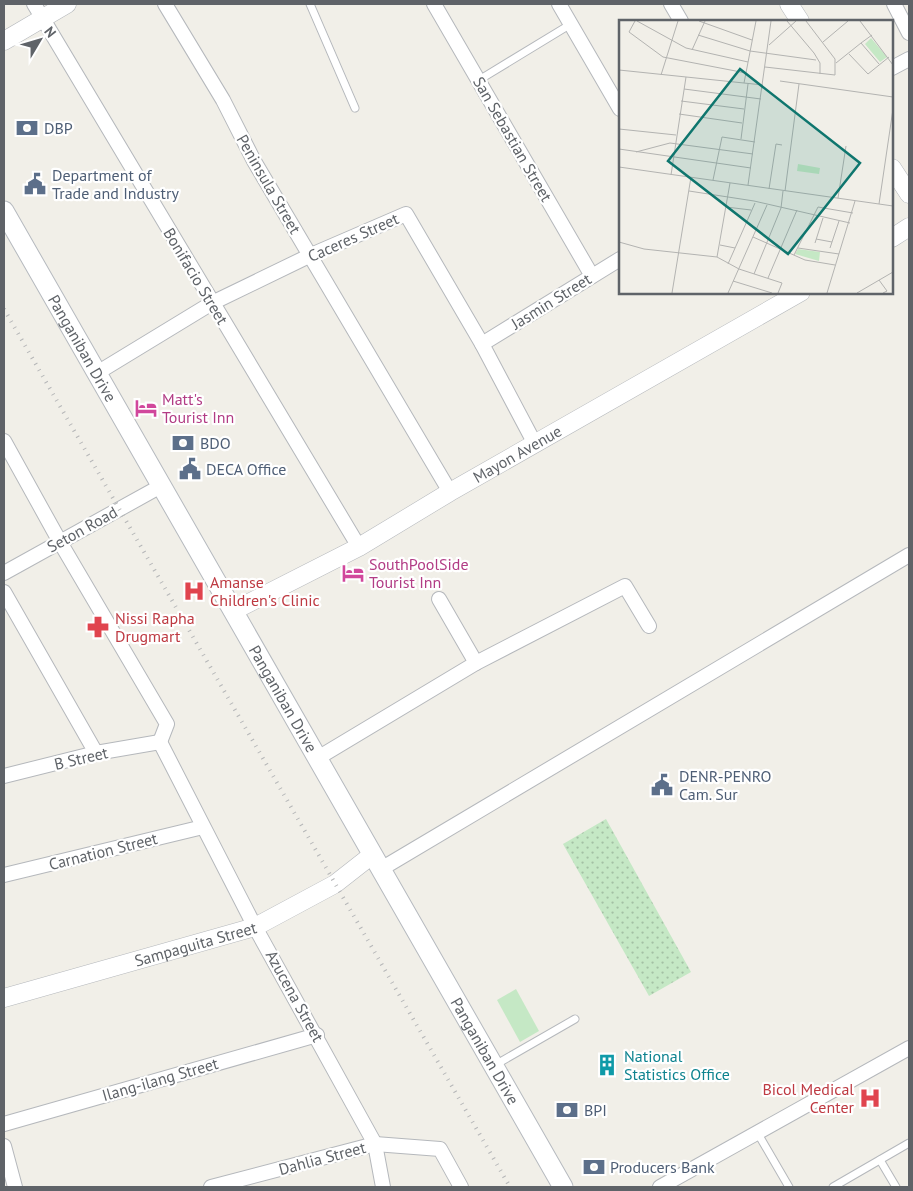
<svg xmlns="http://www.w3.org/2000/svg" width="913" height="1191" font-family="'PT Sans',sans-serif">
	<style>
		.grass { fill: url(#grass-dots) }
		.garden { fill: #c5e8c5 }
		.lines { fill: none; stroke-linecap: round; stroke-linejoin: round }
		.service-casing { stroke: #b5b8bc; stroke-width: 9 }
		.minor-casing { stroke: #b5b8bc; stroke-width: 16 }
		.tertiary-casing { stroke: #b5b8bc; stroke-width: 19 }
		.secondary-casing { stroke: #b6babf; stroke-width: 21 }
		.service { stroke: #fff; stroke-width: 7 }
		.minor { stroke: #fff; stroke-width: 14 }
		.tertiary { stroke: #fff; stroke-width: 18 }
		.secondary { stroke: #fff; stroke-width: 19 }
		.rail { stroke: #b6b7b8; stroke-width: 4; stroke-dasharray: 1 6; stroke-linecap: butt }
		.labels { text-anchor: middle; stroke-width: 4.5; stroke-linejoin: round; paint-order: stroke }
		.service-label { font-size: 16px; fill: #4e5e75; stroke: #fff; text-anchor: start }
		.street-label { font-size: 16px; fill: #5f6368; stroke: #fff }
		.hotel-label { font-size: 16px; fill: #b23c85; stroke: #fff; text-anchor: start }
		.health-label { font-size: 16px; fill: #be3a42; stroke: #fff; text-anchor: start }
		.culture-label { font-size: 16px; fill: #0d838f; stroke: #fff; text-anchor: start }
		.inset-road { fill: none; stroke: #b3b3b1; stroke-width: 1 }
		.view { fill: #0f766e; fill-opacity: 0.15; stroke: #0f766e; stroke-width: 2.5 }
		.inset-edge { fill: none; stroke: #5f6368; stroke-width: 2.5 }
	</style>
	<defs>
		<pattern id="grass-dots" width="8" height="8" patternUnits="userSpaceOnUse" patternTransform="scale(1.25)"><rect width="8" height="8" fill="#c5e8c5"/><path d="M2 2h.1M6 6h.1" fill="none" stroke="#a3c0a4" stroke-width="1.8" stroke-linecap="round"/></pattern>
	</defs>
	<rect width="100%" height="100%" fill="#f1efe8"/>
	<path class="grass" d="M 606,819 L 691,972 L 649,996 L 563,844 Z"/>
	<path class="garden" d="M 516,989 L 539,1031 L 520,1042 L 497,1000 Z"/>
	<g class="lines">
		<g class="service-casing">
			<g id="service">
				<path d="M 310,4 L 355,108"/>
				<path d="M 479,80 L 571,24"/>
				<path d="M 495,1065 L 575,1019"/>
				<path d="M 757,1132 L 789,1187"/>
				<path d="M 880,1160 L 896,1187"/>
				<path d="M 833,1187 L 909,1143"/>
			</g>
		</g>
		<g class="minor-casing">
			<g id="minor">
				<path d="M 34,4 L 359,547"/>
				<path d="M 165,4 L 223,100 L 254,161 L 450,492"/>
				<path d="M 434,4 L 592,276"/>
				<path d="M 559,4 L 620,109"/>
				<path d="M 671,4 L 681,21"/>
				<path d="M 894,4 L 909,33"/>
				<path d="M 892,68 L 909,59"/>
				<path d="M 482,344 L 620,259"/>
				<path d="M 97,373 L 212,303 L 311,255 L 406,214 L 482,344 L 535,444"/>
				<path d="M 4,441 L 60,542 L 167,724 L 160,742"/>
				<path d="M 4,573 L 161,486"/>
				<path d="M 4,592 L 96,753"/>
				<path d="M 439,599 L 476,663"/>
				<path d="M 160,742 L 255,927 L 375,1144 L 383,1187"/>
				<path d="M 316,759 L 476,663 L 625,586 L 649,626"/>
				<path d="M 4,776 L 96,753 L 160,742"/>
				<path d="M 381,869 L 909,555"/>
				<path d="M 4,875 L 203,827"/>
				<path d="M 4,1124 L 317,1035"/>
				<path d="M 4,1146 L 15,1187"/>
				<path d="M 211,1187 L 375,1144 L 440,1149 L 461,1187"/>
				<path d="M 660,1187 L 909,1048"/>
			</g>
		</g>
		<g class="tertiary-casing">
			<g id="tertiary">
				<path d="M 789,4 L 800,21"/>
				<path d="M 4,41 L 67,4"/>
				<path d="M 892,168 L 909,194"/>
				<path d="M 892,238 L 909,227"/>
				<path id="s1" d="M 233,611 L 359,547 L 450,492 L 801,292"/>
				<path id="s2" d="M 4,998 L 255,927 L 335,884 L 372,855"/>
			</g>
		</g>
		<g class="secondary-casing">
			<g id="secondary">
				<path id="s3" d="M 4,211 L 563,1187"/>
			</g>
		</g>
		<use href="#service" class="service"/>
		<use href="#minor" class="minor"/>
		<use href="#tertiary" class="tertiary"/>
		<use href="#secondary" class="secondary"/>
		<path class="rail" d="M 4,309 L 510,1187"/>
	</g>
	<defs>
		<g id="bank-bare" transform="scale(1.725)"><path d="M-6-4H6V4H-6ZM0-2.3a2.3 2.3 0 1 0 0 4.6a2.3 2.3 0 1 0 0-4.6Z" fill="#5c6f8a" stroke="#fff" stroke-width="2.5" paint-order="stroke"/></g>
		<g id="civic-bare" transform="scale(1.725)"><path d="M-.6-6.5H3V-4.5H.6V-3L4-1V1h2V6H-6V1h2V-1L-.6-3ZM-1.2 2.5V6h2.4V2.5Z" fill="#5c6f8a" stroke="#fff" stroke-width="2.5" paint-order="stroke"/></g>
		<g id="hotel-bare" transform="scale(1.725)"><path d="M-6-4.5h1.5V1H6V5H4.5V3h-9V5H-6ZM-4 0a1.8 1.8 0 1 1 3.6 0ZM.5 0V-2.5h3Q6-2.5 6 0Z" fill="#d1479c" stroke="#fff" stroke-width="2.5" paint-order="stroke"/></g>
		<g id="hospital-bare" transform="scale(1.725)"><path d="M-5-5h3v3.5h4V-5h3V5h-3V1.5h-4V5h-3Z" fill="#e0444e" stroke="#fff" stroke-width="2.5" paint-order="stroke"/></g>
		<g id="pharmacy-bare" transform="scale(1.725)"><path d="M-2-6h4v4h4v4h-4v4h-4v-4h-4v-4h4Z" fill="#e0444e" stroke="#fff" stroke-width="2.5" paint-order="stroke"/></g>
		<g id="building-bare" transform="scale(1.725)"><path d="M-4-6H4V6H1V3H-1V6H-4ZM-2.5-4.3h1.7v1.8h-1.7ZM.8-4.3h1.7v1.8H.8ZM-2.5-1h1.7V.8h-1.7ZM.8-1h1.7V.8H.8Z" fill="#0f9aa8" stroke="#fff" stroke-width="2.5" paint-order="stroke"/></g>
	</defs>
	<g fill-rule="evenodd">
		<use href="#bank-bare" x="27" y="128"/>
		<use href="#civic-bare" x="35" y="184"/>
		<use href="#hotel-bare" x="146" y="408"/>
		<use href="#bank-bare" x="183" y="443"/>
		<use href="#civic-bare" x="190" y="469"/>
		<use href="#hotel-bare" x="353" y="573"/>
		<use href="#hospital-bare" x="194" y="591"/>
		<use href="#pharmacy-bare" x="98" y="627"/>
		<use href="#civic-bare" x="662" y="785"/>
		<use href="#building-bare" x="607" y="1065"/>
		<use href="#hospital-bare" x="870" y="1098"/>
		<use href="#bank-bare" x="567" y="1110"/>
		<use href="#bank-bare" x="594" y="1167"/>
	</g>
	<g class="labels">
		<g class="service-label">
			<text x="44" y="134">DBP</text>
			<text x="52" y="181">Department of<tspan x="52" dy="18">Trade and Industry</tspan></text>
			<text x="200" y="449">BDO</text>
			<text x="206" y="475">DECA Office</text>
			<text x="679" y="782">DENR-PENRO<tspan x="679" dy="18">Cam. Sur</tspan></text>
			<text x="584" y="1116">BPI</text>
			<text x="610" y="1173">Producers Bank</text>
		</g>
		<g class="street-label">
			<text transform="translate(513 139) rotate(60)" y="6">San Sebastian Street</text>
			<text transform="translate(269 184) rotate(60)" y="6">Peninsula Street</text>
			<text transform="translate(353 237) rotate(-24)" y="6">Caceres Street</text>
			<text transform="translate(196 276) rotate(59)" y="6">Bonifacio Street</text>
			<text transform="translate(551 301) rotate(-32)" y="6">Jasmin Street</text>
			<text dy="6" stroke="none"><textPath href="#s3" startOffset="158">Panganiban Drive</textPath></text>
			<text dy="6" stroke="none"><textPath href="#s1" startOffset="325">Mayon Avenue</textPath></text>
			<text transform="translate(82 529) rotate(-29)" y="6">Seton Road</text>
			<text dy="6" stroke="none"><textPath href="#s3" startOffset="562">Panganiban Drive</textPath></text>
			<text transform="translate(81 758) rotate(-13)" y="6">B Street</text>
			<text transform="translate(103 851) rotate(-14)" y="6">Carnation Street</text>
			<text dy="6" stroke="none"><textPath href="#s2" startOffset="199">Sampaguita Street</textPath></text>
			<text transform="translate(295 996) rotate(61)" y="6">Azucena Street</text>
			<text dy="6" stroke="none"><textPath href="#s3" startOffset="968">Panganiban Drive</textPath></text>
			<text transform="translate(160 1079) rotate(-16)" y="6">Ilang-ilang Street</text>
			<text transform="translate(322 1158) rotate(-15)" y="6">Dahlia Street</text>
		</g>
		<g class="hotel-label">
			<text x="162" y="405">Matt's<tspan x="162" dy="18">Tourist Inn</tspan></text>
			<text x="369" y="570">SouthPoolSide<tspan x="369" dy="18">Tourist Inn</tspan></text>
		</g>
		<g class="health-label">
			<text x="210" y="588">Amanse<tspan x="210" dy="18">Children's Clinic</tspan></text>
			<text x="115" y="624">Nissi Rapha<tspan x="115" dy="18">Drugmart</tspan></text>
			<text x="854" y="1095" text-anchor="end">Bicol Medical<tspan x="854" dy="18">Center</tspan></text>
		</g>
		<g class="culture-label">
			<text x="624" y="1062">National<tspan x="624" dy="18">Statistics Office</tspan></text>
		</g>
	</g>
	<g transform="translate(619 20)">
		<rect width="274" height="274" fill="#f1efe8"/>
		<path d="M 252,18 L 268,37 L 261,42 L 246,24 ZM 179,144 L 201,148 L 200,154 L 178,151 ZM 179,229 L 201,232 L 200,241 L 176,234 Z" fill="#c5e8c5"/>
		<path class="inset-road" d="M 16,1 L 10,12 L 44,37 L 127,53M 18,1 L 67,28 L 129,42M 80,1 L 133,20M 168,1 L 195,33 L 201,43 L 201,54M 241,1 L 274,45M 79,15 L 131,31 L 197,40M 253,15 L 242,23 L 260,44M 204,22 L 229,1M 150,25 L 177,1M 73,30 L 86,1M 230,34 L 249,54 L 270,37M 217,43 L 242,23M 146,47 L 216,55 L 216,39 L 187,1M 0,50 L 144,65M 42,55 L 59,1M 161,61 L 274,77M 125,63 L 137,1M 65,69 L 142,79M 62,81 L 125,89M 60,94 L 123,103M 0,109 L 57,115M 122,119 L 129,64M 0,129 L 132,148M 17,132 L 51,123 L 134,134M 0,147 L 274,186M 52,155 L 67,57M 94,160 L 103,117 L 136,122M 129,165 L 152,1M 150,169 L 157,124 L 163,125M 70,171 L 135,181 L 231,203M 166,171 L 180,64M 219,178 L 227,126M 260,184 L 274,89M 107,187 L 132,190M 134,217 L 186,240 L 216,245M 197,219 L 213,222M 0,222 L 25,229 L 98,237 L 120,249 L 163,263 L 159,273M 196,223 L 204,198M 101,225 L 116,228M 179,228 L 220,234M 211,228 L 220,201M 175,235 L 199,187 L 234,193M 98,237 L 111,163M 109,244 L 136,183M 135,254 L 162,188 L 164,171M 149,258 L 178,190M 260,260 L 268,271 L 264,273M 114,261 L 153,273M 53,273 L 72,157M 109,273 L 148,185M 208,273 L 236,181M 238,273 L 274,252"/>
		<path class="view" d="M 121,49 L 241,143 L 169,234 L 49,141 Z"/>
		<rect width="274" height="274" class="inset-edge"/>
	</g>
	<rect width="913" height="1191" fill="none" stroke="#5f6368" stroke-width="10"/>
	<g transform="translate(40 40) rotate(52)" stroke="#ffffff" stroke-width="4" paint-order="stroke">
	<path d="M0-4L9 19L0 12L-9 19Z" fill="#5f6368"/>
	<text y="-8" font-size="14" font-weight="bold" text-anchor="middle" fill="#5f6368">N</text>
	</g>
</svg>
